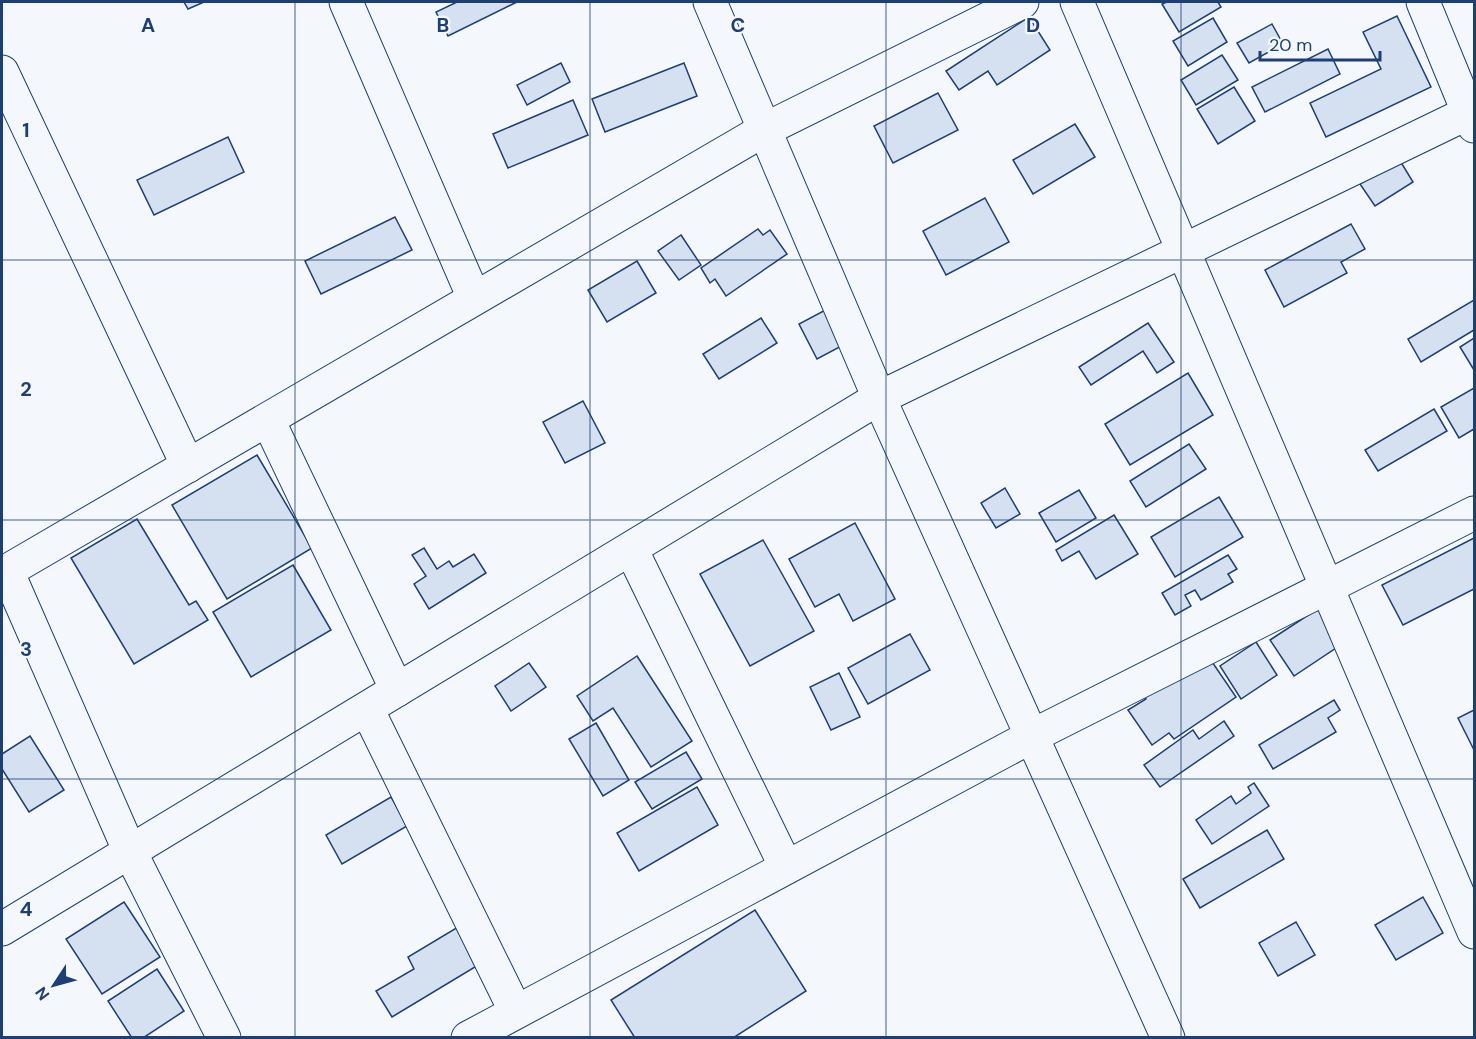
<svg xmlns="http://www.w3.org/2000/svg" width="1476" height="1039" font-family="'DM Sans',sans-serif">
	<style>
		.building { fill: #d5e0f0; stroke: #1d3f73; stroke-width: 1.5 }
		.lines { fill: none; stroke-linecap: round; stroke-linejoin: round }
		.minor-casing { stroke: #1d3f73; stroke-width: 35 }
		.minor { stroke: #f4f7fb; stroke-width: 33 }
		.grid { fill: none; stroke: #1d3f73; stroke-width: 1.5; stroke-opacity: 0.55 }
		.grid-label { font-size: 20px; text-anchor: middle; font-weight: bold; fill: #1d3f73; stroke: #f4f7fb; stroke-width: 4.5; stroke-linejoin: round; paint-order: stroke }
	</style>
	<rect width="100%" height="100%" fill="#f4f7fb"/>
	<g class="building">
		<path d="M 184,2 L 204,2 L 188,9 Z"/>
		<path d="M 457,2 L 517,2 L 448,36 L 436,12 Z"/>
		<path d="M 1167,2 L 1218,2 L 1221,7 L 1179,32 L 1162,4 Z"/>
		<path d="M 1397,16 L 1431,87 L 1326,137 L 1310,103 L 1381,69 L 1363,32 Z"/>
		<path d="M 1029,17 L 1050,50 L 997,85 L 988,71 L 959,90 L 946,71 Z"/>
		<path d="M 1213,18 L 1227,42 L 1188,66 L 1173,41 Z"/>
		<path d="M 1272,24 L 1283,44 L 1249,63 L 1237,43 Z"/>
		<path d="M 1328,49 L 1340,74 L 1265,112 L 1252,87 Z"/>
		<path d="M 1222,55 L 1238,80 L 1196,105 L 1181,80 Z"/>
		<path d="M 561,63 L 570,82 L 527,105 L 517,85 Z"/>
		<path d="M 684,63 L 697,96 L 605,132 L 592,99 Z"/>
		<path d="M 1234,87 L 1255,121 L 1218,144 L 1197,109 Z"/>
		<path d="M 938,93 L 958,130 L 893,163 L 874,126 Z"/>
		<path d="M 573,100 L 588,135 L 508,168 L 493,134 Z"/>
		<path d="M 1075,124 L 1095,157 L 1033,194 L 1013,160 Z"/>
		<path d="M 228,137 L 244,172 L 154,215 L 137,180 Z"/>
		<path d="M 1399,159 L 1413,182 L 1375,206 L 1360,184 Z"/>
		<path d="M 985,198 L 1009,242 L 946,275 L 923,231 Z"/>
		<path d="M 395,217 L 412,250 L 321,294 L 305,261 Z"/>
		<path d="M 1351,224 L 1365,249 L 1341,262 L 1347,273 L 1284,307 L 1265,270 Z"/>
		<path d="M 758,229 L 763,235 L 770,230 L 787,254 L 726,296 L 715,279 L 710,283 L 701,268 Z"/>
		<path d="M 681,235 L 701,265 L 679,280 L 658,251 Z"/>
		<path d="M 637,261 L 656,293 L 607,322 L 588,290 Z"/>
		<path d="M 1474,300 L 1474,330 L 1421,362 L 1408,339 Z"/>
		<path d="M 831,307 L 849,342 L 817,359 L 799,324 Z"/>
		<path d="M 761,318 L 777,343 L 719,379 L 703,354 Z"/>
		<path d="M 1148,323 L 1174,362 L 1157,373 L 1143,351 L 1091,385 L 1079,367 Z"/>
		<path d="M 1474,338 L 1474,370 L 1460,347 Z"/>
		<path d="M 1188,373 L 1213,415 L 1130,465 L 1105,424 Z"/>
		<path d="M 1474,388 L 1474,429 L 1459,438 L 1441,407 Z"/>
		<path d="M 583,401 L 605,443 L 565,463 L 543,422 Z"/>
		<path d="M 1434,409 L 1447,431 L 1378,471 L 1365,450 Z"/>
		<path d="M 1189,444 L 1206,469 L 1146,507 L 1130,481 Z"/>
		<path d="M 257,455 L 312,548 L 227,599 L 172,505 Z"/>
		<path d="M 1005,488 L 1020,514 L 996,528 L 981,503 Z"/>
		<path d="M 1079,490 L 1096,518 L 1056,542 L 1039,513 Z"/>
		<path d="M 1219,497 L 1243,537 L 1175,577 L 1151,537 Z"/>
		<path d="M 1114,515 L 1138,554 L 1096,579 L 1079,551 L 1062,561 L 1056,550 Z"/>
		<path d="M 137,519 L 189,605 L 196,601 L 208,620 L 134,664 L 71,558 Z"/>
		<path d="M 855,523 L 895,599 L 853,621 L 839,594 L 815,607 L 789,559 Z"/>
		<path d="M 1474,538 L 1474,589 L 1403,625 L 1382,585 Z"/>
		<path d="M 763,540 L 814,631 L 750,666 L 700,574 Z"/>
		<path d="M 424,548 L 437,569 L 449,561 L 453,567 L 474,554 L 486,573 L 429,609 L 414,584 L 426,576 L 412,555 Z"/>
		<path d="M 1228,555 L 1237,569 L 1228,574 L 1233,582 L 1201,600 L 1195,590 L 1185,595 L 1191,606 L 1175,615 L 1162,593 Z"/>
		<path d="M 293,565 L 331,630 L 251,677 L 213,612 Z"/>
		<path d="M 1319,608 L 1342,644 L 1294,676 L 1270,640 Z"/>
		<path d="M 910,634 L 930,670 L 868,704 L 848,668 Z"/>
		<path d="M 1256,642 L 1277,675 L 1241,699 L 1220,666 Z"/>
		<path d="M 1206,653 L 1236,697 L 1174,739 L 1169,733 L 1152,745 L 1128,710 L 1146,699 L 1144,695 Z"/>
		<path d="M 637,656 L 692,741 L 651,767 L 613,708 L 593,721 L 577,696 Z"/>
		<path d="M 529,663 L 546,687 L 511,711 L 495,686 Z"/>
		<path d="M 839,673 L 860,717 L 831,730 L 810,687 Z"/>
		<path d="M 1334,700 L 1340,710 L 1328,718 L 1336,732 L 1273,769 L 1259,745 Z"/>
		<path d="M 1474,710 L 1474,750 L 1458,718 Z"/>
		<path d="M 1224,721 L 1234,736 L 1160,787 L 1144,765 L 1193,730 L 1199,739 Z"/>
		<path d="M 596,723 L 629,780 L 603,796 L 569,739 Z"/>
		<path d="M 30,736 L 64,790 L 29,812 L 2,769 L 2,754 Z"/>
		<path d="M 686,752 L 702,779 L 652,809 L 635,782 Z"/>
		<path d="M 1254,783 L 1269,806 L 1212,844 L 1196,820 L 1231,796 L 1236,804 L 1251,793 L 1248,787 Z"/>
		<path d="M 697,787 L 718,825 L 639,871 L 617,833 Z"/>
		<path d="M 391,797 L 407,826 L 342,864 L 326,835 Z"/>
		<path d="M 1267,830 L 1284,859 L 1200,908 L 1183,879 Z"/>
		<path d="M 1423,897 L 1443,933 L 1396,960 L 1375,925 Z"/>
		<path d="M 124,902 L 160,957 L 102,994 L 66,939 Z"/>
		<path d="M 755,910 L 806,991 L 733,1038 L 635,1038 L 611,1000 Z"/>
		<path d="M 1296,922 L 1315,955 L 1278,976 L 1259,943 Z"/>
		<path d="M 458,927 L 480,964 L 392,1017 L 376,991 L 414,969 L 408,957 Z"/>
		<path d="M 157,969 L 184,1011 L 143,1038 L 132,1038 L 108,1001 Z"/>
	</g>
	<g class="lines">
		<g class="minor-casing">
			<g id="minor">
				<path d="M 346,2 L 474,298"/>
				<path d="M 710,2 L 879,398 L 1168,1038"/>
				<path d="M 1077,2 L 1474,932"/>
				<path d="M 1423,2 L 1474,126"/>
				<path d="M 2,72 L 188,466"/>
				<path d="M 268,420 L 397,690"/>
				<path d="M 631,549 L 786,867"/>
				<path d="M 7,571 L 130,852 L 224,1038"/>
				<path d="M 2,574 L 764,130 L 1022,2"/>
				<path d="M 367,709 L 516,1012"/>
				<path d="M 2,929 L 879,398 L 1474,110"/>
				<path d="M 468,1038 L 1032,736 L 1474,513"/>
			</g>
		</g>
		<use href="#minor" class="minor"/>
	</g>
	<path class="grid" d="M 295,2 L 295,1038M 590,2 L 590,1038M 886,2 L 886,1038M 1181,2 L 1181,1038M 2,260 L 1474,260M 2,520 L 1474,520M 2,779 L 1474,779"/>
	<g class="grid-label">
		<text x="148" y="32">A</text>
		<text x="443" y="32">B</text>
		<text x="738" y="32">C</text>
		<text x="1033" y="32">D</text>
		<text x="26" y="137">1</text>
		<text x="26" y="396">2</text>
		<text x="26" y="656">3</text>
		<text x="26" y="916">4</text>
	</g>
	<rect width="1476" height="1039" fill="none" stroke="#1d3f73" stroke-width="6"/>
	<g transform="translate(54 985) rotate(234)" stroke="#f4f7fb" stroke-width="4.5" paint-order="stroke">
	<path d="M0-4.5L10 22L0 15L-10 22Z" fill="#1d3f73"/>
	<text y="-9" font-size="16" font-weight="bold" text-anchor="middle" fill="#1d3f73">N</text>
	</g>
	<path d="M1260 51v9h120v-9" fill="none" stroke="#1d3f73" stroke-width="3"/>
	<text x="1269" y="51" font-size="18" fill="#1d3f73" stroke="#f4f7fb" stroke-width="4.5" paint-order="stroke">20 m</text>
</svg>
